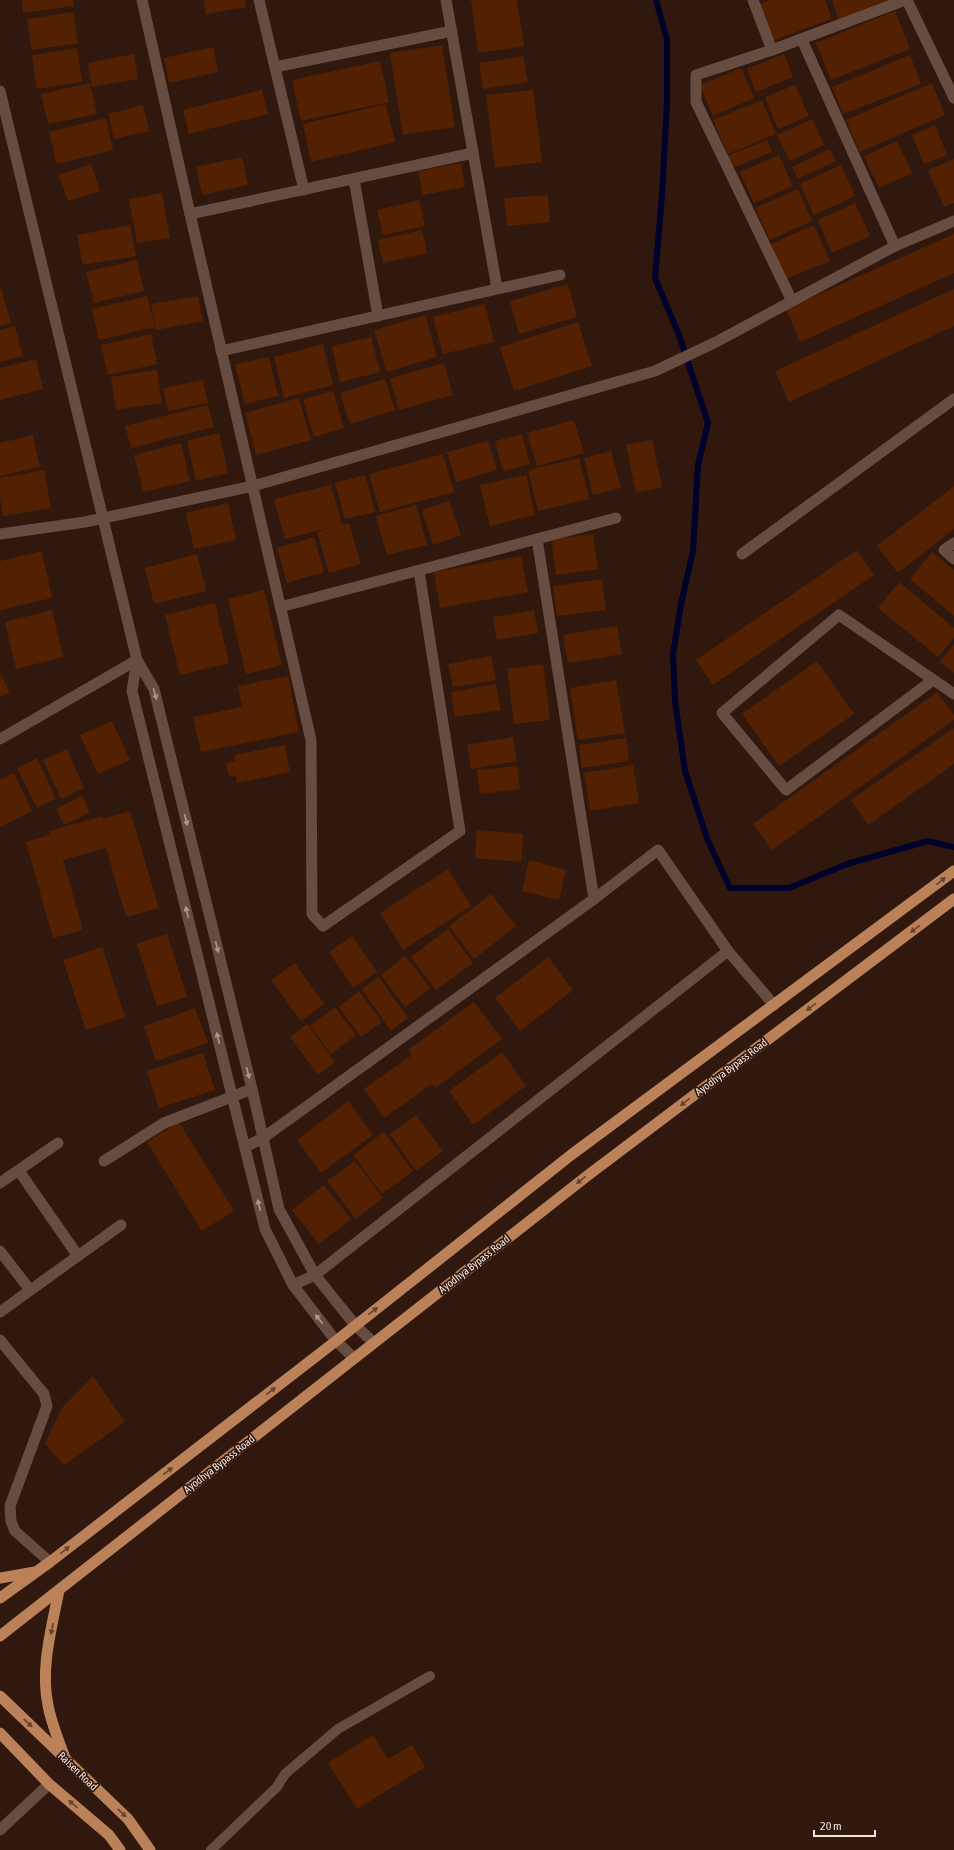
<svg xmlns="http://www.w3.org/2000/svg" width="954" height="1850" font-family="'Asap Condensed',sans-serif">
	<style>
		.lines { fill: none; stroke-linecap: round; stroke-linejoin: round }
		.stream { stroke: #000229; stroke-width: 6 }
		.building { fill: #532002 }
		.service { stroke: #674c42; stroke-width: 10 }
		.minor { stroke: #674c42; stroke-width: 11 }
		.tertiary { stroke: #674c42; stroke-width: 11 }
		.primary { stroke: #bb8159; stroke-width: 11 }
		.oneway { fill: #ae9890 }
		.oneway2 { fill: #68422d }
		.labels { text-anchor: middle; stroke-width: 3.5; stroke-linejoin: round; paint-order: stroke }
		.street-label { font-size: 11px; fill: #f5e4de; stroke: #30180f }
	</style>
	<rect width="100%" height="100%" fill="#30180f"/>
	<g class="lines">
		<path class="stream" d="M 656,0 L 667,39 L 667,103 L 662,195 L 655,278 L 679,335 L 708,423 L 698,465 L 693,551 L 681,604 L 673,654 L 675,701 L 685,771 L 708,841 L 730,888 L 789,888 L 847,864 L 928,841 L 954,847"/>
	</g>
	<g class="building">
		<path d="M 22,0 L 73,0 L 74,6 L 23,13 Z"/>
		<path d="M 204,0 L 245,0 L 246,7 L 206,14 Z"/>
		<path d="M 471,0 L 517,0 L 524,46 L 478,53 Z"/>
		<path d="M 771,0 L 825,0 L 832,19 L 771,41 L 757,5 Z"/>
		<path d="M 832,0 L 895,0 L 839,21 Z"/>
		<path d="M 895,11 L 910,49 L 831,80 L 816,43 Z"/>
		<path d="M 73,12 L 78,43 L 32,50 L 27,19 Z"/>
		<path d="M 442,45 L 455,127 L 403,135 L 390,53 Z"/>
		<path d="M 213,47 L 218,72 L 169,83 L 164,58 Z"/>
		<path d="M 77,48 L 82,82 L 37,89 L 32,55 Z"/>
		<path d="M 134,54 L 138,79 L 92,87 L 88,63 Z"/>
		<path d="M 784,54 L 793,77 L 756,92 L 747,69 Z"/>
		<path d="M 910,55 L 921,84 L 843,114 L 832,87 Z"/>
		<path d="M 523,56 L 528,82 L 483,89 L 479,63 Z"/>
		<path d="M 380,61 L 389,102 L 301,121 L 292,80 Z"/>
		<path d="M 741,68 L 754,98 L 713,116 L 700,85 Z"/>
		<path d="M 90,83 L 97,114 L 48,124 L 41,94 Z"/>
		<path d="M 932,83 L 945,115 L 860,152 L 846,120 Z"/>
		<path d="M 795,85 L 809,116 L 778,129 L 765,97 Z"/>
		<path d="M 262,90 L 268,114 L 189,134 L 183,110 Z"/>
		<path d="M 533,90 L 542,162 L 495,168 L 486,95 Z"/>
		<path d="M 762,100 L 776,134 L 728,154 L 713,120 Z"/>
		<path d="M 386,104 L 395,142 L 311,162 L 303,124 Z"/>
		<path d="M 143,105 L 149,131 L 114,139 L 108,114 Z"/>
		<path d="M 106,118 L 113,150 L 57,164 L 49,132 Z"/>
		<path d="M 812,119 L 824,145 L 790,161 L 777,135 Z"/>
		<path d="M 935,125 L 947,155 L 924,164 L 912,135 Z"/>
		<path d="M 767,140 L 772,152 L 732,168 L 727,156 Z"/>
		<path d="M 897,141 L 912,173 L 879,188 L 864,156 Z"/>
		<path d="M 830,149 L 836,161 L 798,179 L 792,167 Z"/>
		<path d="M 779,155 L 793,186 L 754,203 L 740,172 Z"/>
		<path d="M 242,157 L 248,185 L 202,195 L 196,167 Z"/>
		<path d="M 954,159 L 954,203 L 944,207 L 928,170 Z"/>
		<path d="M 461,163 L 465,187 L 423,195 L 418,171 Z"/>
		<path d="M 91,164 L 100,191 L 68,201 L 59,175 Z"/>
		<path d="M 841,165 L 855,196 L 814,215 L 800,184 Z"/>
		<path d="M 798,189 L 812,221 L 770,240 L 755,208 Z"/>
		<path d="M 162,193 L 170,238 L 137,243 L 129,199 Z"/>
		<path d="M 548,195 L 550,222 L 507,226 L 504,198 Z"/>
		<path d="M 419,200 L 425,226 L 383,235 L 377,210 Z"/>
		<path d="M 855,203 L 870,236 L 832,253 L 818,220 Z"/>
		<path d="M 130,225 L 136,256 L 83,265 L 77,235 Z"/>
		<path d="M 814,225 L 830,261 L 786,279 L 771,244 Z"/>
		<path d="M 422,230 L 427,253 L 383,263 L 378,240 Z"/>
		<path d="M 954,234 L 954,273 L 800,342 L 786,309 Z"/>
		<path d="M 137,260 L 144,291 L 94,303 L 86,272 Z"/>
		<path d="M 568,284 L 577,317 L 519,334 L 510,301 Z"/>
		<path d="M 0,285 L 11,323 L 0,326 Z"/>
		<path d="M 954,289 L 954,326 L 789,402 L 775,371 Z"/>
		<path d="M 147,296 L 155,327 L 99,340 L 92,309 Z"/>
		<path d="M 198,296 L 203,321 L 156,330 L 151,304 Z"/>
		<path d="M 485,304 L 494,342 L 443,354 L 433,317 Z"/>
		<path d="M 425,315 L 437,357 L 387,372 L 374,330 Z"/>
		<path d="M 578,322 L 592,366 L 514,391 L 500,347 Z"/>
		<path d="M 15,326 L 23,356 L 0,362 L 0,330 Z"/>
		<path d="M 151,334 L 157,364 L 108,375 L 101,345 Z"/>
		<path d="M 371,337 L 380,372 L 340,382 L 332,346 Z"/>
		<path d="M 323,344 L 333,385 L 284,398 L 274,357 Z"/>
		<path d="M 269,357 L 278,396 L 245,404 L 235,364 Z"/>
		<path d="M 36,359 L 43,389 L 0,400 L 0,368 Z"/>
		<path d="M 444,363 L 453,395 L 399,410 L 390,378 Z"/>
		<path d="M 157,370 L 162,403 L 116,410 L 111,377 Z"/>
		<path d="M 385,379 L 395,410 L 350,424 L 340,393 Z"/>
		<path d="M 203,380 L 208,403 L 168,411 L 163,388 Z"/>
		<path d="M 333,391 L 344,428 L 314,437 L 303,399 Z"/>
		<path d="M 299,398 L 311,440 L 256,455 L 245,413 Z"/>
		<path d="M 208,405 L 214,427 L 131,448 L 125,426 Z"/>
		<path d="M 574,420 L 584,453 L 537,466 L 527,433 Z"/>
		<path d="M 219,433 L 228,473 L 196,481 L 187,441 Z"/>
		<path d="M 522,434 L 530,464 L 503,471 L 495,441 Z"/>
		<path d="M 33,435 L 40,467 L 0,476 L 0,443 Z"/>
		<path d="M 652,440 L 662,487 L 636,493 L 626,445 Z"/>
		<path d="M 488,441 L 497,470 L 456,482 L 447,452 Z"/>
		<path d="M 181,443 L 190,481 L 143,492 L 134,455 Z"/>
		<path d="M 611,451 L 621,488 L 593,495 L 584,458 Z"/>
		<path d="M 443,454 L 454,492 L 380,512 L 369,474 Z"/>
		<path d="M 579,458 L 589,499 L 538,511 L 528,470 Z"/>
		<path d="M 44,470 L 51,508 L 3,516 L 0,497 L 0,478 Z"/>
		<path d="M 365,475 L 375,512 L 345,519 L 335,483 Z"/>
		<path d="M 526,475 L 535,515 L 490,526 L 480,485 Z"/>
		<path d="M 331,485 L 342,525 L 349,523 L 361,564 L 329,573 L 317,532 L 332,527 L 285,539 L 274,499 Z"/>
		<path d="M 954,486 L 954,529 L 898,573 L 877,546 Z"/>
		<path d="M 449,501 L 461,535 L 433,545 L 422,510 Z"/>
		<path d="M 228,503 L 236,540 L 194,549 L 186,513 Z"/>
		<path d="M 416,505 L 427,545 L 387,555 L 376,516 Z"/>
		<path d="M 593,534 L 598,569 L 556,575 L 551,539 Z"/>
		<path d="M 314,537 L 324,572 L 287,583 L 277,548 Z"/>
		<path d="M 857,550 L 874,575 L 713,685 L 696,660 Z"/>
		<path d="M 42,551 L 52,598 L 0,610 L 0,561 Z"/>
		<path d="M 932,552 L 954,570 L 954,616 L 910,579 Z"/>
		<path d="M 197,554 L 206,591 L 154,604 L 145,568 Z"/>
		<path d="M 521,556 L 528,592 L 440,608 L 434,572 Z"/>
		<path d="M 602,579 L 606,610 L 557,616 L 553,586 Z"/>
		<path d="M 899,582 L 954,628 L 954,638 L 938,657 L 878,608 Z"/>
		<path d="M 264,590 L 282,665 L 246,674 L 228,599 Z"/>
		<path d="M 215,603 L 229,663 L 180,675 L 165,615 Z"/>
		<path d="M 52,610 L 63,657 L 16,669 L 5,622 Z"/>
		<path d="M 534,610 L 538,633 L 497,640 L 493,617 Z"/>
		<path d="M 617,626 L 622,654 L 568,663 L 563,635 Z"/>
		<path d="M 954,644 L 954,673 L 940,662 Z"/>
		<path d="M 491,656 L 496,680 L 453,687 L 448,664 Z"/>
		<path d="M 817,661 L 854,714 L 779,766 L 742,714 Z"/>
		<path d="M 543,664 L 550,720 L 514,724 L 507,669 Z"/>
		<path d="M 0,673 L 10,692 L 1,697 L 0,695 Z"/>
		<path d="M 288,676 L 299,732 L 201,752 L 193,717 L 242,707 L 238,686 Z"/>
		<path d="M 616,680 L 625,733 L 578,740 L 570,688 Z"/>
		<path d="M 496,684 L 501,710 L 455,717 L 451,692 Z"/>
		<path d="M 937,692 L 954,715 L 954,720 L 772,850 L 753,824 Z"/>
		<path d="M 112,721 L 130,760 L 98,774 L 80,735 Z"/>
		<path d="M 954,728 L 954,764 L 868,825 L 851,800 Z"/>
		<path d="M 513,737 L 517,761 L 471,769 L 467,745 Z"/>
		<path d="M 626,738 L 629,761 L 582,768 L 579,745 Z"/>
		<path d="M 285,745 L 290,772 L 237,783 L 236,776 L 229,777 L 226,763 L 235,762 L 234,755 Z"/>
		<path d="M 67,749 L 84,788 L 61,799 L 43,760 Z"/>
		<path d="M 37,758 L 56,799 L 37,808 L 17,768 Z"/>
		<path d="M 633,765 L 639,803 L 590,811 L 584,773 Z"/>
		<path d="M 517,766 L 520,789 L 480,794 L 477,770 Z"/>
		<path d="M 14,773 L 32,811 L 0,827 L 0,780 Z"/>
		<path d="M 82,796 L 90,812 L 64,825 L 56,809 Z"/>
		<path d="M 130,811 L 159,908 L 126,917 L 106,848 L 63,860 L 83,930 L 53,938 L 26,842 L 50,835 L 49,831 L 103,816 L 103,819 Z"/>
		<path d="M 477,830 L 523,834 L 521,862 L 475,858 Z"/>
		<path d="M 529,860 L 566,870 L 559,900 L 522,891 Z"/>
		<path d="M 448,869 L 471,906 L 403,950 L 380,913 Z"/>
		<path d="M 491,894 L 516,926 L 474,959 L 449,926 Z"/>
		<path d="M 448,929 L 473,963 L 436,990 L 411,957 Z"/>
		<path d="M 167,934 L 187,997 L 157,1006 L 137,944 Z"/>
		<path d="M 352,936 L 377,972 L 353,988 L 329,952 Z"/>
		<path d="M 102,947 L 125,1017 L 86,1030 L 63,960 Z"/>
		<path d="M 405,956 L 430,988 L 405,1007 L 381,975 Z"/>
		<path d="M 548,957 L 573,990 L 520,1031 L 495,998 Z"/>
		<path d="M 295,963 L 324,1004 L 301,1021 L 271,980 Z"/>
		<path d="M 379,977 L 408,1018 L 391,1031 L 362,989 Z"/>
		<path d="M 359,991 L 382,1022 L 361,1037 L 339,1007 Z"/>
		<path d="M 474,1002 L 502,1039 L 435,1088 L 418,1064 L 432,1084 L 384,1118 L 364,1089 L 412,1055 L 408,1050 Z"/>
		<path d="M 335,1007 L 356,1035 L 331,1054 L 310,1026 Z"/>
		<path d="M 195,1008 L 208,1043 L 156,1061 L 144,1026 Z"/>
		<path d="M 307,1024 L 335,1062 L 318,1075 L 290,1037 Z"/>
		<path d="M 502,1052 L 526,1086 L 473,1125 L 449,1091 Z"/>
		<path d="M 203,1053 L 215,1090 L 159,1108 L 147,1071 Z"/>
		<path d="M 348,1101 L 373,1135 L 321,1173 L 297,1140 Z"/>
		<path d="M 416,1115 L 443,1151 L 416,1171 L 390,1134 Z"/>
		<path d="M 179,1122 L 234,1211 L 202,1231 L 147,1142 Z"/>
		<path d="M 384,1132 L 413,1171 L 382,1194 L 353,1155 Z"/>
		<path d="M 355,1161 L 383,1198 L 356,1219 L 327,1181 Z"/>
		<path d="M 324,1185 L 351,1219 L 319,1244 L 292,1210 Z"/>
		<path d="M 93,1376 L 125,1422 L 64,1465 L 45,1444 L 61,1409 Z"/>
		<path d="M 373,1735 L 388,1759 L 412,1745 L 425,1767 L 357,1809 L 328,1763 Z"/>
	</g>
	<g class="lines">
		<path class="service" d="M 211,1850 L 277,1787 L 285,1774 L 338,1729 L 430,1676"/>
		<g class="minor">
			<path d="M 142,0 L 190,214 L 311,740 L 312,914 L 323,926 L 460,831 L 419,571"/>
			<path d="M 259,0 L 304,190"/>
			<path d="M 446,0 L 497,288"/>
			<path d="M 753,0 L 772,50"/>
			<path d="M 907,0 L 954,98"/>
			<path d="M 802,40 L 895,246"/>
			<path d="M 275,67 L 452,31"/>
			<path d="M 354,179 L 378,316"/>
			<path d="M 190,214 L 473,153"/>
			<path d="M 792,301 L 696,102 L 696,75 L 772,50 L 905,0"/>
			<path d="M 221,351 L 560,275"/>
			<path d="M 0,534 L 85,522 L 253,486 L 655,371 L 716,342 L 895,246 L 954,221"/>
			<path d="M 537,539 L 594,899"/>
			<path d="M 954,543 L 944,550 L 954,559"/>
			<path d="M 742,554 L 954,399"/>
			<path d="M 280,607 L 616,518"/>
			<path d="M 933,680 L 786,790 L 722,713 L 839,615 L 954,694"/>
			<path d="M 0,739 L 137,660"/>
			<path d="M 245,1147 L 263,1138 L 594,899 L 658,850 L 728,951 L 774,1005"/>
			<path d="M 104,1161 L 164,1123 L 252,1089"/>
			<path d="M 19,1171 L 78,1256"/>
			<path d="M 0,1183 L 58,1143"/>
			<path d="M 0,1251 L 30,1290"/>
			<path d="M 293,1285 L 315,1275 L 728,951"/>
			<path d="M 0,1312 L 121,1225"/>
			<path d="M 0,1340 L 44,1394 L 47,1406 L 10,1506 L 11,1521 L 15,1531 L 50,1562"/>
			<path d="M 0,1830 L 49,1784"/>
		</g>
		<g class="tertiary">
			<path d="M 0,91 L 137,660 L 154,689 L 252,1089 L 279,1209 L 315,1275 L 355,1325 L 374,1343"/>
			<path d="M 137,660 L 132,691 L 265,1229 L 293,1285 L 336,1341 L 354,1358"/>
		</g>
		<g class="primary">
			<path d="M 0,1578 L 35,1572"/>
			<path d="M 59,1590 C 52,1627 40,1668 48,1705 C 51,1723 59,1741 65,1758"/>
			<path d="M 0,1598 L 50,1562 L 336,1341 L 571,1155 L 954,871"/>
			<path d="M 0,1636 L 587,1176 L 954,899"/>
			<path d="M 0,1696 L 128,1819 L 150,1850"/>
			<path d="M 0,1733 L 49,1784 L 109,1835 L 120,1850"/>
		</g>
	</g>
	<defs><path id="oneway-solid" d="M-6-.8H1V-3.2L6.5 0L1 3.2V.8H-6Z"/></defs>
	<g class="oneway">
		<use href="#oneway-solid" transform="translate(155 694) rotate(74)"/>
		<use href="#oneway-solid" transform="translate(186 820) rotate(76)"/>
		<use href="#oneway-solid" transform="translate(187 912) rotate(-104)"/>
		<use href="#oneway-solid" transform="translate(217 947) rotate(76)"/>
		<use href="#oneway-solid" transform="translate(218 1038) rotate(-104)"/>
		<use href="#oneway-solid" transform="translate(248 1073) rotate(76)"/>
		<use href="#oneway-solid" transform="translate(259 1205) rotate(-104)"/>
		<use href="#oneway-solid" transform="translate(319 1319) rotate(-128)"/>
	</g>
	<g class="oneway2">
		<use href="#oneway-solid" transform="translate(941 881) rotate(-38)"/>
		<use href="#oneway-solid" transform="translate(915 929) rotate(143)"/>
		<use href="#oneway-solid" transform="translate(811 1007) rotate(143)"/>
		<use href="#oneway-solid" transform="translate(685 1102) rotate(143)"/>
		<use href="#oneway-solid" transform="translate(581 1180) rotate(142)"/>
		<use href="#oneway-solid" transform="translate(373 1311) rotate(-38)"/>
		<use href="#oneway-solid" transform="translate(271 1391) rotate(-38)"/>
		<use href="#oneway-solid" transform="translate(168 1471) rotate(-38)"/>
		<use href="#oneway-solid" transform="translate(65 1550) rotate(-38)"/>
		<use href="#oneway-solid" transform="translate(52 1629) rotate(101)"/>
		<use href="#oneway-solid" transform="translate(28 1723) rotate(44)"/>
		<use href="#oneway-solid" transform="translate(73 1804) rotate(-140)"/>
		<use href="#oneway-solid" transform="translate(122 1813) rotate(44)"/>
	</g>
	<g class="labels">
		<g class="street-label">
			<text transform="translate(731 1067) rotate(-37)" y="4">Ayodhya Bypass Road</text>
			<text transform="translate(474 1264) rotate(-38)" y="4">Ayodhya Bypass Road</text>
			<text transform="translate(219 1464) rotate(-38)" y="4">Ayodhya Bypass Road</text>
			<text transform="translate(78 1771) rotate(44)" y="4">Raisen Road</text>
		</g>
	</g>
	<path d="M814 1830v6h61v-6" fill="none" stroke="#f5e4de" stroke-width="2"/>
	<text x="820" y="1830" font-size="12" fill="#f5e4de" stroke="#30180f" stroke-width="3" paint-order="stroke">20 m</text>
</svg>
